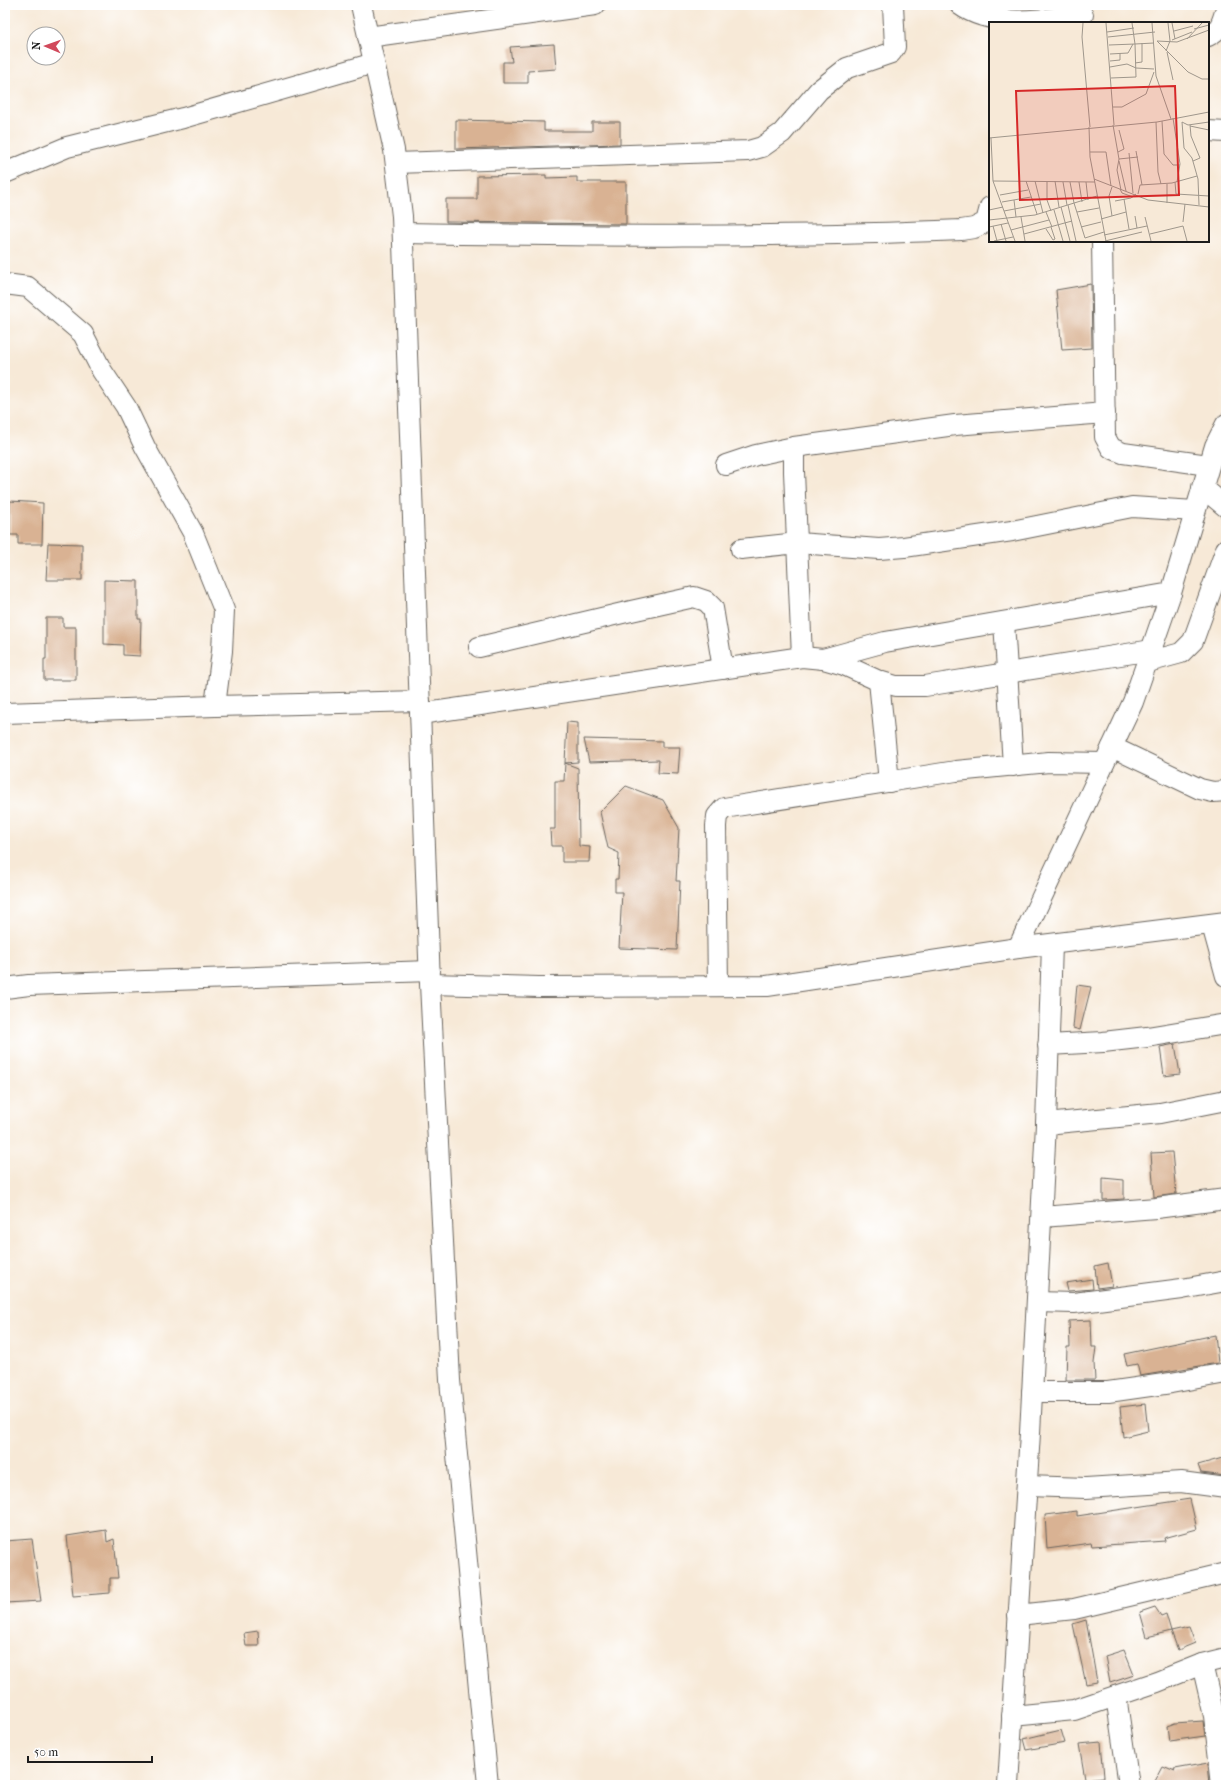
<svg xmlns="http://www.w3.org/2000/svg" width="1231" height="1790" font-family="'IM FELL French Canon',serif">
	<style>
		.building { fill: #d9b293 }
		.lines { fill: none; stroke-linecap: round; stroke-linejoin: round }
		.minor-casing { stroke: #69645d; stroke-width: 22 }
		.minor { stroke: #fff; stroke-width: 20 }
		.inset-road { fill: none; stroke: #9f978c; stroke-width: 1 }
		.view { fill: #d62828; fill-opacity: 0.15; stroke: #d62828; stroke-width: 2 }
		.inset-edge { fill: none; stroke: #1c1c1c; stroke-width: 2 }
	</style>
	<rect width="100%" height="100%" fill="#fff"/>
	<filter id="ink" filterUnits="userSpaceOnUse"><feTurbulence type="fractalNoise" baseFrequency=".025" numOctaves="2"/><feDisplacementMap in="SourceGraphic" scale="8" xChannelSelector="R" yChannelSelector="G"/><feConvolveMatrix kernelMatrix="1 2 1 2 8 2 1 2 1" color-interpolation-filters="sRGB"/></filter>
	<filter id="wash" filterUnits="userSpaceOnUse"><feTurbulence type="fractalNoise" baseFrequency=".012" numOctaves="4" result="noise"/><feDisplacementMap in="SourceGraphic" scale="16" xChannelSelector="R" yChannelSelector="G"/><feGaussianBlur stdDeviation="0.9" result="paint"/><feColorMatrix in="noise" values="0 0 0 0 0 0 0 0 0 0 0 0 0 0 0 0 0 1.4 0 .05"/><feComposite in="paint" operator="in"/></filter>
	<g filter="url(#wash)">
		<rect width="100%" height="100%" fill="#f7e9d7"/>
		<g id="blocks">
			<g class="building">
				<path d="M 554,44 L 556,69 L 528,71 L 528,83 L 503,83 L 503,62 L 512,62 L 510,47 Z"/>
				<path d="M 456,120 L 544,122 L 544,131 L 592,131 L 592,122 L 620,122 L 620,144 L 456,149 Z"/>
				<path d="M 546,175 L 546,178 L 577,177 L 577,182 L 626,182 L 626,224 L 446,222 L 446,199 L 477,199 L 477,176 Z"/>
				<path d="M 1091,284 L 1092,348 L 1062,350 L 1056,290 Z"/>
				<path d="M 10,501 L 43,503 L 42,544 L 18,544 L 18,535 L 10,535 Z"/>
				<path d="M 48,543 L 82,544 L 82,580 L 46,580 Z"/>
				<path d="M 104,580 L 138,581 L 138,619 L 141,619 L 140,656 L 123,655 L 123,645 L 104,644 Z"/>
				<path d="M 46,618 L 63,618 L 63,627 L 76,627 L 76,680 L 44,680 L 44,659 L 46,659 Z"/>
				<path d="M 567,722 L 578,723 L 578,762 L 565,763 Z"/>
				<path d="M 584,739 L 662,741 L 662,747 L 680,747 L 678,774 L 658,773 L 659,760 L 589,762 Z"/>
				<path d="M 565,763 L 578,768 L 579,846 L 590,847 L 589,862 L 562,862 L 562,846 L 551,846 L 550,829 L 555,829 L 555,781 L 564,781 Z"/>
				<path d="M 626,786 L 663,800 L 679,828 L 676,881 L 680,881 L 677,950 L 619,948 L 622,892 L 615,892 L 615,879 L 618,879 L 619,853 L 608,848 L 600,812 Z"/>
				<path d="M 1077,985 L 1091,987 L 1080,1030 L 1073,1028 Z"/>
				<path d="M 1175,1044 L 1180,1074 L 1164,1076 L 1160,1047 Z"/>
				<path d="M 1172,1152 L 1176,1194 L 1154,1197 L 1151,1153 Z"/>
				<path d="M 1103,1178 L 1124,1180 L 1124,1199 L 1103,1200 Z"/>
				<path d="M 1108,1263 L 1112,1286 L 1097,1288 L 1095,1266 Z"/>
				<path d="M 1092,1279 L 1093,1289 L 1068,1291 L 1066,1283 Z"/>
				<path d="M 1091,1320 L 1092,1347 L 1096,1347 L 1094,1363 L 1095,1380 L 1066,1380 L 1067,1347 L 1070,1347 L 1069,1321 Z"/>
				<path d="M 1215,1335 L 1218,1363 L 1140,1376 L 1137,1364 L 1127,1366 L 1124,1354 Z"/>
				<path d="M 1145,1404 L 1148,1431 L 1123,1437 L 1120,1407 Z"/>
				<path d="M 1226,1457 L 1226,1476 L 1201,1473 L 1198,1465 Z"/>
				<path d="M 1190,1499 L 1197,1529 L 1164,1538 L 1165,1541 L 1092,1546 L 1091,1543 L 1047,1549 L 1045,1515 L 1077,1511 L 1077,1516 Z"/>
				<path d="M 106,1530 L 107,1542 L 114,1539 L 118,1578 L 110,1578 L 110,1593 L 73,1596 L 67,1536 Z"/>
				<path d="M 32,1539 L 41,1601 L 5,1603 L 5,1541 Z"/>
				<path d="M 1155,1607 L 1161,1616 L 1166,1614 L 1171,1631 L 1147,1637 L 1140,1612 Z"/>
				<path d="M 1086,1620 L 1097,1682 L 1086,1684 L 1073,1624 Z"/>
				<path d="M 1189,1627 L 1195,1643 L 1178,1650 L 1171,1631 Z"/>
				<path d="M 258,1631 L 259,1646 L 246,1646 L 244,1633 Z"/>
				<path d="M 1124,1650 L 1134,1675 L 1110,1683 L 1105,1656 Z"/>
				<path d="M 1203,1721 L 1205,1736 L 1169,1741 L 1167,1726 L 1175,1723 Z"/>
				<path d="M 1061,1730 L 1065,1743 L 1026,1750 L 1023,1739 Z"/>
				<path d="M 1101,1742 L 1104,1777 L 1085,1779 L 1079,1744 Z"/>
				<path d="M 1208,1763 L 1210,1785 L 1153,1785 L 1163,1766 L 1175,1771 L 1174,1769 Z"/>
			</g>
		</g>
	</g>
	<g filter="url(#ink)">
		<use href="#blocks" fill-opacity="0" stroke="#69645d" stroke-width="1"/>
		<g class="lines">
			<g class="minor-casing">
				<g id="minor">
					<path d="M 361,5 L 394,150 L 402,216 L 430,984 L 450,1380 L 488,1785"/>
					<path d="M 960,5 C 993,29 1044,19 1083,15"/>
					<path d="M 1208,36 C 1220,31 1223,20 1226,8"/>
					<path d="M 368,37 L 595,5"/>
					<path d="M 1208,131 L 1226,132"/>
					<path d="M 396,163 L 748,151 L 762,147 L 782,133 L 819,90 L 847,68 L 891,53 L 895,47 L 893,5"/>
					<path d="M 5,173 L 67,147 L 183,118 L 374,63"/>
					<path d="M 403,233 C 589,236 775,238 961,230 L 974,228 L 986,222 L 990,207"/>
					<path d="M 1102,241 L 1105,437 L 1111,448 L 1123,453 L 1208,465"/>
					<path d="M 5,284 L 28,287 L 83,334 L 102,371 L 126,407 L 145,447 L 193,533 L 224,610 L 222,651 L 215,706"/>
					<path d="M 794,447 L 794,472 L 802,657"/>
					<path d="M 726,465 L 756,455 L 794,447 L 955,425 L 1105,413"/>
					<path d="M 1202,487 L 1226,507"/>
					<path d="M 741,549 L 798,543 L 879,549 L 904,547 L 1012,531 L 1132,507 L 1195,511"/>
					<path d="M 1004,622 L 1013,766"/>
					<path d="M 479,647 L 631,611 L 694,597 L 706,601 L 713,608 L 723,669"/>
					<path d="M 823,659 L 885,642 L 1171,593"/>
					<path d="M 1148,662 L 1181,653 L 1193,641 L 1226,549"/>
					<path d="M 879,681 L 889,782"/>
					<path d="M 5,713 L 215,706 L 420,701"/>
					<path d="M 420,714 L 802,657 L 823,659 L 844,665 L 879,681 L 896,686 L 925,686 L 1152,650"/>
					<path d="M 1112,747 L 1200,789 L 1213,792 L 1226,791"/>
					<path d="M 1212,925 L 1226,976"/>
					<path d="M 1018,948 L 1133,702 L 1171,593 L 1215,446 L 1226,424"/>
					<path d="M 430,984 L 539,987 L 767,986 L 1018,948 L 1226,922"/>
					<path d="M 718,986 L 716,826 L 717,816 L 724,808 L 956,771 L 1049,762 L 1104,763"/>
					<path d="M 5,988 L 29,985 L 430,971"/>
					<path d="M 1048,1045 L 1103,1042 L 1147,1037 L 1226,1024"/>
					<path d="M 1046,1124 L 1160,1113 L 1226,1100"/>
					<path d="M 1042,1217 L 1156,1208 L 1226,1199"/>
					<path d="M 1037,1302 L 1074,1303 L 1182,1289 L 1226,1281"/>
					<path d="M 1032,1392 L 1108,1392 L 1171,1383 L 1226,1373"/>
					<path d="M 1027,1486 L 1086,1488 L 1181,1482 L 1226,1488"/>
					<path d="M 1018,1615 L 1074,1609 L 1226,1573"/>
					<path d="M 1202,1664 L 1214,1716 L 1222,1785"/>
					<path d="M 1116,1696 L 1129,1785"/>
					<path d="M 1012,1716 L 1074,1710 L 1157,1682 L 1202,1664 L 1226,1658"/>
					<path d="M 1008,1785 L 1030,1433 L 1046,1124 L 1052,945"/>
				</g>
			</g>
			<use href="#minor" class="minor"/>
		</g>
	</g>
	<g transform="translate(989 22)">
		<rect width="220" height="220" fill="#f7e9d7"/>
		<path class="inset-road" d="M 94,1 L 93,15 L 101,105M 117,1 L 125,103M 143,1 L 146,22 L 165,21M 163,1 L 167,54 L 182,97M 183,1 L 186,17M 205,7 L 220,3M 185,9 L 204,4M 118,10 L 145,6M 119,15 L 166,10M 198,17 L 213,1M 183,18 L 203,10M 168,19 L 199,50 L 213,57 L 220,57M 168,19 L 188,20 L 220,8M 120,23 L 146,22 L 147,55 L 122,56M 177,29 L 181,19 L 179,1M 178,30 L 184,58M 121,32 L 139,31 L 144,22M 121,39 L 131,38 L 131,31M 146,41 L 153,40 L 153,21M 121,45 L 138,42 L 147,46 L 165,47M 124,85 L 133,85 L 157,72 L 165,50M 184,96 L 191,142 L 188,160M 173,99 L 175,132 L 184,143 L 191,143M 167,100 L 169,150 L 172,162M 193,100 L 195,126 L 203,136 L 209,157 L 210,183M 193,100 L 199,103 L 220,100M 124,103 L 130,137 L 128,148 L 132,168M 201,103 L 202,114 L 211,136 L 204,139M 201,104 L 220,108M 100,105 L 101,135 L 117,219M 0,116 L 168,100 L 220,90M 2,116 L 4,159 L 26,219M 147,129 L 153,163M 101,130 L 117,130 L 122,164M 129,130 L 135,127 L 130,108M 140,131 L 144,171M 130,137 L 149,135M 130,139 L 137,169M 105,157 L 159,178 L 220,185M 4,159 L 106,160M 37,159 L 48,192M 46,159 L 54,191M 58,159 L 58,178 L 62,189M 66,159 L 70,185M 74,160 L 78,183M 81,160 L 85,181 L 96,216 L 115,210M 90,160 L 93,180M 97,160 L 99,178M 186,160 L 187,172 L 220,174M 131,167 L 133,171 L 144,175M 149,172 L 151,163 L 183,161 L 208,154M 11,173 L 39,168M 135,177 L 140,207M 25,178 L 27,195M 126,179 L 142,176 L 147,172M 13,180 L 42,175M 178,181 L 178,162M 79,183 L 87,219M 72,185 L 81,219M 0,188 L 14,185M 65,188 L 74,219M 15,189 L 52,182M 57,190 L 63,205M 88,190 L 110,186M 123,194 L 120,174 L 123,165M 146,194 L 148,206M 32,195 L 36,219M 156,195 L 162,219M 112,197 L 137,190M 0,198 L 46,193 L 108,174M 194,200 L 196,182M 12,202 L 17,219M 4,204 L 8,219M 0,205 L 19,201M 92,205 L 112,200M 57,207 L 64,218 L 66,217 L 62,205M 22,208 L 60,198M 35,212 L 83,199M 161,212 L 194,204 L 198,219M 115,213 L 158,204M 5,219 L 24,215M 116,219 L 153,210"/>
		<path class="view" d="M 186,64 L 190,173 L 31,178 L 27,69 Z"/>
		<rect width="220" height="220" class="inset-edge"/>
	</g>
	<rect width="1231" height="1790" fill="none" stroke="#fff" stroke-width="20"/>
	<g transform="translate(46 46) rotate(272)"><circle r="19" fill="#ffffff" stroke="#a4a4a4"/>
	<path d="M0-3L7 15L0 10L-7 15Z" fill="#d1495b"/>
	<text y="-6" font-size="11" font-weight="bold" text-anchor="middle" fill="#1c1c1c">N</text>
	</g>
	<path d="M28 1756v6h124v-6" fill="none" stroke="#1c1c1c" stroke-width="2"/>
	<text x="34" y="1756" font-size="12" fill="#1c1c1c" stroke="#ffffff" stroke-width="3" paint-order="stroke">50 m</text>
</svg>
